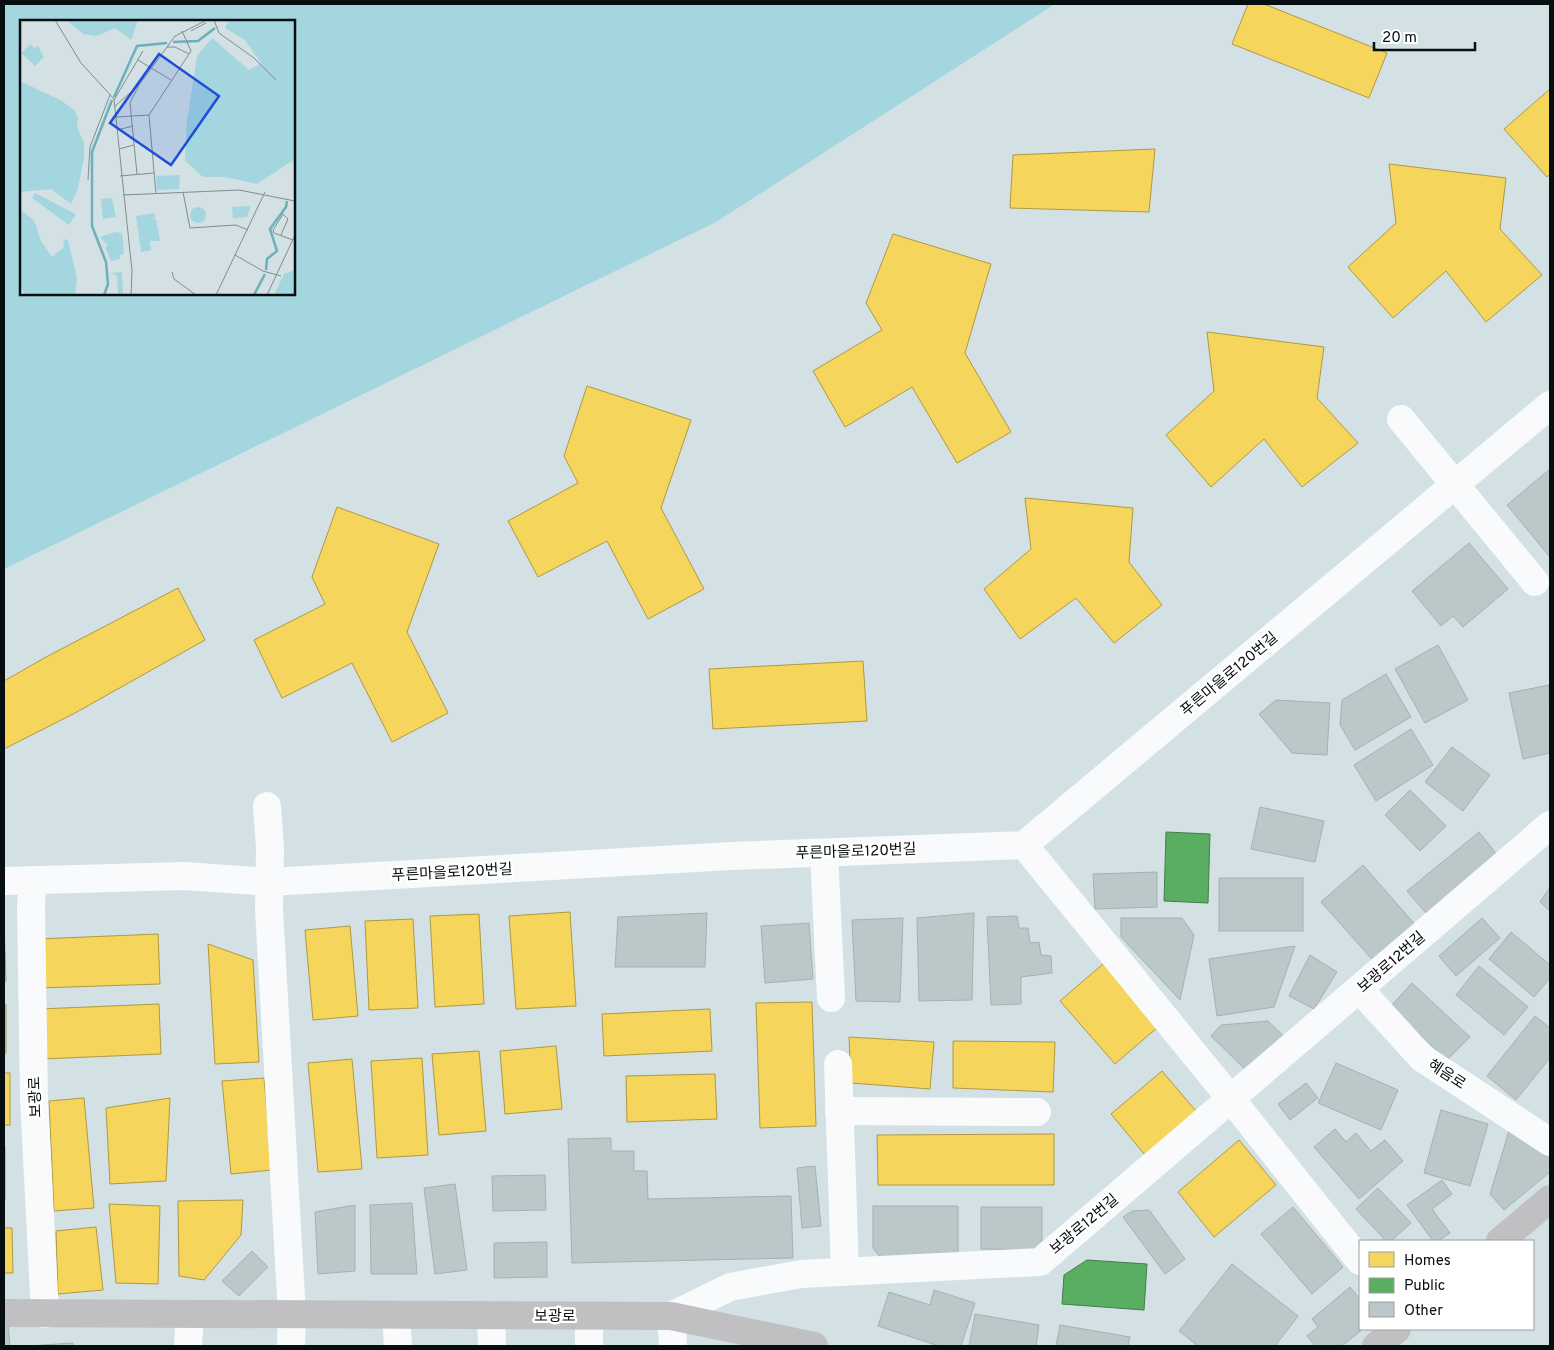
<svg xmlns="http://www.w3.org/2000/svg" width="1554" height="1350" font-family="Overpass,'Noto Sans KR',sans-serif">
	<style>
		.green { fill: #a4d6e0; fill-rule: evenodd }
		.homes { fill: #f6d55c; stroke: #ae9945 }
		.public { fill: #5aae61; stroke: #417e49 }
		.building { fill: #bcc7c9; stroke: #a5b0b2 }
		.lines { fill: none; stroke-linecap: round; stroke-linejoin: round }
		.minor { stroke: #f8fafb; stroke-width: 28 }
		.major { stroke: #c0c0c2; stroke-width: 28 }
		.labels { text-anchor: middle; stroke-width: 5; stroke-linejoin: round; paint-order: stroke }
		.street-label { font-size: 15px; fill: #060e10; stroke: #fff }
		.inset-river { fill: none; stroke: #6dafbb; stroke-width: 2.5 }
		.inset-road { fill: none; stroke: #818d8f; stroke-width: 1 }
		.view { fill: #1d4ed8; fill-opacity: 0.15; stroke: #1d4ed8; stroke-width: 2.5 }
		.inset-edge { fill: none; stroke: #060e10; stroke-width: 2.5 }
	</style>
	<rect width="100%" height="100%" fill="#d3e1e4"/>
	<path class="green" d="M 4,4 L 1055,4 L 716,222 L 4,569 ZM 21,21 L 294,21 L 294,294 L 21,294 Z"/>
	<g class="homes">
		<path d="M 1248,4 L 1264,4 L 1387,53 L 1369,98 L 1232,44 Z"/>
		<path d="M 1550,89 L 1550,174 L 1547,177 L 1504,129 Z"/>
		<path d="M 1155,149 L 1149,212 L 1010,208 L 1013,155 Z"/>
		<path d="M 1389,164 L 1506,178 L 1500,229 L 1542,275 L 1486,322 L 1446,271 L 1393,318 L 1348,267 L 1396,223 Z"/>
		<path d="M 893,234 L 991,264 L 965,353 L 1011,432 L 957,463 L 912,387 L 845,427 L 813,371 L 882,330 L 866,303 Z"/>
		<path d="M 1207,332 L 1324,347 L 1317,398 L 1358,443 L 1302,487 L 1264,439 L 1211,487 L 1166,435 L 1214,391 Z"/>
		<path d="M 587,386 L 691,420 L 661,508 L 704,589 L 648,619 L 607,541 L 538,577 L 508,521 L 578,483 L 564,456 Z"/>
		<path d="M 1025,498 L 1133,508 L 1129,562 L 1162,605 L 1114,643 L 1076,598 L 1020,639 L 984,589 L 1031,549 Z"/>
		<path d="M 337,507 L 439,544 L 407,632 L 448,713 L 392,742 L 352,663 L 282,698 L 254,640 L 325,604 L 312,577 Z"/>
		<path d="M 178,588 L 205,640 L 75,713 L 4,749 L 4,681 L 46,657 Z"/>
		<path d="M 863,661 L 867,721 L 713,729 L 709,669 Z"/>
		<path d="M 570,912 L 576,1006 L 516,1009 L 509,916 Z"/>
		<path d="M 479,914 L 484,1004 L 435,1007 L 430,916 Z"/>
		<path d="M 413,919 L 418,1008 L 369,1010 L 365,921 Z"/>
		<path d="M 4,924 L 6,981 L 4,981 Z"/>
		<path d="M 350,926 L 358,1016 L 313,1020 L 305,930 Z"/>
		<path d="M 158,934 L 160,984 L 40,988 L 38,939 Z"/>
		<path d="M 208,944 L 253,960 L 259,1062 L 215,1064 Z"/>
		<path d="M 1104,963 L 1158,1027 L 1115,1064 L 1060,1001 Z"/>
		<path d="M 812,1002 L 816,1126 L 760,1128 L 756,1003 Z"/>
		<path d="M 159,1004 L 161,1054 L 41,1059 L 39,1009 Z"/>
		<rect x="4" y="1005" width="2" height="48"/>
		<path d="M 710,1009 L 712,1051 L 604,1056 L 602,1014 Z"/>
		<path d="M 849,1037 L 934,1042 L 930,1089 L 851,1083 Z"/>
		<path d="M 953,1041 L 1055,1042 L 1053,1092 L 953,1088 Z"/>
		<path d="M 556,1046 L 562,1109 L 505,1114 L 500,1051 Z"/>
		<path d="M 479,1051 L 486,1131 L 439,1135 L 432,1054 Z"/>
		<path d="M 422,1058 L 428,1155 L 377,1158 L 371,1061 Z"/>
		<path d="M 352,1059 L 362,1169 L 318,1172 L 308,1063 Z"/>
		<path d="M 1162,1071 L 1196,1111 L 1145,1155 L 1111,1114 Z"/>
		<rect x="4" y="1073" width="6" height="52"/>
		<path d="M 715,1074 L 717,1119 L 627,1122 L 626,1076 Z"/>
		<path d="M 264,1078 L 272,1170 L 231,1174 L 222,1081 Z"/>
		<path d="M 84,1098 L 94,1208 L 54,1211 L 49,1101 Z"/>
		<path d="M 170,1098 L 166,1181 L 110,1184 L 106,1108 Z"/>
		<path d="M 1054,1134 L 1054,1185 L 878,1185 L 877,1135 Z"/>
		<path d="M 1239,1140 L 1276,1185 L 1214,1237 L 1178,1192 Z"/>
		<rect x="4" y="1147" width="1" height="52"/>
		<path d="M 243,1200 L 241,1235 L 204,1280 L 179,1276 L 178,1201 Z"/>
		<path d="M 109,1204 L 160,1206 L 158,1284 L 116,1283 Z"/>
		<path d="M 96,1227 L 103,1290 L 58,1294 L 56,1231 Z"/>
		<path d="M 4,1228 L 12,1228 L 13,1273 L 4,1273 Z"/>
	</g>
	<g class="public">
		<path d="M 1166,832 L 1210,834 L 1208,903 L 1164,901 Z"/>
		<path d="M 1087,1260 L 1147,1264 L 1144,1310 L 1062,1304 L 1064,1275 Z"/>
	</g>
	<g class="building">
		<path d="M 1550,469 L 1550,555 L 1549,556 L 1507,505 Z"/>
		<path d="M 1469,543 L 1508,589 L 1463,627 L 1453,616 L 1441,626 L 1412,591 Z"/>
		<path d="M 1438,645 L 1468,700 L 1425,723 L 1395,669 Z"/>
		<path d="M 1386,674 L 1411,717 L 1355,750 L 1340,725 L 1342,700 Z"/>
		<path d="M 1549,685 L 1550,753 L 1523,759 L 1509,693 Z"/>
		<path d="M 1276,700 L 1330,703 L 1327,755 L 1292,753 L 1259,714 Z"/>
		<path d="M 1411,729 L 1433,765 L 1376,801 L 1354,765 Z"/>
		<path d="M 1452,747 L 1490,775 L 1463,811 L 1425,782 Z"/>
		<path d="M 1410,790 L 1446,826 L 1420,851 L 1385,815 Z"/>
		<path d="M 1260,807 L 1324,821 L 1315,862 L 1251,849 Z"/>
		<path d="M 1479,832 L 1502,861 L 1432,920 L 1407,891 Z"/>
		<path d="M 1363,865 L 1419,929 L 1378,966 L 1321,902 Z"/>
		<path d="M 1157,872 L 1157,907 L 1095,909 L 1093,874 Z"/>
		<rect x="1219" y="878" width="84" height="53"/>
		<path d="M 1550,887 L 1550,911 L 1540,902 Z"/>
		<path d="M 707,913 L 705,967 L 615,967 L 618,917 Z"/>
		<path d="M 974,913 L 972,1000 L 919,1001 L 917,918 Z"/>
		<path d="M 1017,916 L 1019,928 L 1028,928 L 1030,943 L 1039,942 L 1041,955 L 1051,956 L 1052,973 L 1021,977 L 1021,1004 L 991,1005 L 987,917 Z"/>
		<path d="M 903,918 L 900,1002 L 856,1001 L 852,920 Z"/>
		<path d="M 1121,918 L 1182,918 L 1194,935 L 1180,1000 L 1121,937 Z"/>
		<path d="M 1482,918 L 1500,938 L 1456,976 L 1439,956 Z"/>
		<path d="M 809,923 L 813,979 L 765,983 L 761,926 Z"/>
		<path d="M 1511,932 L 1550,965 L 1550,978 L 1534,997 L 1489,959 Z"/>
		<path d="M 1295,946 L 1274,1007 L 1217,1016 L 1209,959 Z"/>
		<path d="M 1310,955 L 1337,972 L 1314,1009 L 1289,996 Z"/>
		<path d="M 1479,966 L 1528,1007 L 1504,1035 L 1456,995 Z"/>
		<path d="M 1412,983 L 1470,1037 L 1447,1060 L 1390,1007 Z"/>
		<path d="M 1535,1016 L 1550,1028 L 1550,1058 L 1516,1100 L 1487,1076 Z"/>
		<path d="M 1268,1021 L 1288,1040 L 1253,1077 L 1211,1036 L 1221,1025 Z"/>
		<path d="M 1336,1063 L 1398,1090 L 1381,1130 L 1318,1103 Z"/>
		<path d="M 1306,1083 L 1318,1098 L 1290,1120 L 1278,1104 Z"/>
		<path d="M 1441,1110 L 1488,1124 L 1470,1186 L 1424,1173 Z"/>
		<path d="M 1335,1129 L 1346,1142 L 1356,1133 L 1371,1151 L 1385,1140 L 1403,1161 L 1359,1199 L 1314,1147 Z"/>
		<path d="M 1509,1131 L 1550,1155 L 1550,1172 L 1504,1210 L 1490,1194 Z"/>
		<path d="M 611,1138 L 611,1151 L 634,1151 L 634,1171 L 647,1171 L 648,1199 L 791,1196 L 793,1258 L 572,1263 L 568,1139 Z"/>
		<path d="M 815,1166 L 821,1226 L 802,1228 L 797,1168 Z"/>
		<path d="M 545,1175 L 546,1210 L 493,1211 L 492,1176 Z"/>
		<path d="M 1442,1180 L 1452,1194 L 1432,1209 L 1450,1233 L 1438,1241 L 1433,1241 L 1407,1205 Z"/>
		<path d="M 455,1184 L 467,1270 L 435,1274 L 424,1188 Z"/>
		<path d="M 1378,1188 L 1411,1223 L 1391,1241 L 1386,1241 L 1356,1209 Z"/>
		<path d="M 412,1203 L 417,1274 L 371,1274 L 370,1205 Z"/>
		<path d="M 355,1205 L 355,1271 L 318,1274 L 315,1212 Z"/>
		<path d="M 873,1206 L 958,1206 L 958,1263 L 885,1263 L 873,1248 Z"/>
		<path d="M 981,1207 L 1042,1207 L 1042,1250 L 981,1249 Z"/>
		<path d="M 1293,1207 L 1343,1267 L 1312,1294 L 1261,1234 Z"/>
		<path d="M 1149,1210 L 1185,1259 L 1165,1274 L 1123,1217 L 1132,1211 Z"/>
		<path d="M 547,1242 L 547,1277 L 494,1278 L 494,1243 Z"/>
		<path d="M 252,1251 L 268,1267 L 239,1296 L 222,1281 Z"/>
		<path d="M 1232,1264 L 1298,1316 L 1275,1346 L 1198,1346 L 1179,1331 Z"/>
		<path d="M 1350,1287 L 1360,1299 L 1360,1329 L 1363,1329 L 1342,1346 L 1315,1346 L 1307,1336 L 1318,1327 L 1312,1319 Z"/>
		<path d="M 934,1290 L 975,1303 L 961,1346 L 939,1346 L 878,1326 L 889,1292 L 930,1305 Z"/>
		<path d="M 975,1314 L 1039,1325 L 1036,1346 L 969,1346 Z"/>
		<path d="M 4,1325 L 8,1325 L 10,1346 L 4,1346 Z"/>
		<path d="M 1060,1325 L 1130,1337 L 1128,1346 L 1056,1346 Z"/>
		<path d="M 73,1343 L 73,1346 L 28,1346 Z"/>
	</g>
	<g class="lines">
		<g class="minor">
			<path d="M 1401,419 L 1535,582"/>
			<path d="M 267,806 L 270,847 L 269,910 L 292,1315 L 291,1346"/>
			<path d="M 1024,845 L 1231,1099 L 1360,1261"/>
			<path d="M 824,853 L 831,998"/>
			<path d="M 33,880 L 31,905 L 34,1099 L 45,1314"/>
			<path d="M 4,881 L 184,876 L 269,882 L 732,856 L 1024,845 L 1550,405"/>
			<path d="M 1359,989 L 1422,1058 L 1550,1142"/>
			<path d="M 838,1064 L 845,1272"/>
			<path d="M 839,1111 L 1037,1112"/>
			<path d="M 396,1315 L 398,1346"/>
			<path d="M 491,1315 L 492,1346"/>
			<path d="M 188,1346 L 190,1314"/>
			<path d="M 589,1346 L 589,1316"/>
			<path d="M 673,1346 L 671,1316 L 730,1287 L 801,1274 L 1040,1262 L 1550,825"/>
		</g>
		<g class="major">
			<path d="M 1500,1241 L 1550,1199"/>
			<path d="M 4,1313 L 671,1316 L 814,1346"/>
			<path d="M 1376,1346 L 1397,1329"/>
		</g>
	</g>
	<g class="labels">
		<g class="street-label">
			<text transform="translate(1229 674) rotate(-40)" y="5">푸른마을로120번길</text>
			<text transform="translate(856 851) rotate(-2)" y="5">푸른마을로120번길</text>
			<text transform="translate(452 872) rotate(-3)" y="5">푸른마을로120번길</text>
			<text transform="translate(1391 962) rotate(-41)" y="5">보광로12번길</text>
			<text transform="translate(1447 1074) rotate(33)" y="5">혜음로</text>
			<text transform="translate(35 1097) rotate(-92)" y="5">보광로</text>
			<text transform="translate(1084 1224) rotate(-40)" y="5">보광로12번길</text>
			<text x="555" y="1321">보광로</text>
		</g>
	</g>
	<g transform="translate(20 20)">
		<rect width="275" height="275" fill="#d3e1e4"/>
		<path d="M 47,0 L 118,0 L 111,20 L 95,8 L 76,16 L 63,14 ZM 209,0 L 275,0 L 275,139 L 237,164 L 205,157 L 183,157 L 165,141 L 167,101 L 177,36 L 192,18 L 229,50 L 241,43 L 225,20 L 205,8 ZM 10,24 L 15,28 L 18,26 L 24,37 L 15,46 L 1,33 ZM 0,61 L 42,81 L 54,90 L 58,98 L 57,107 L 64,123 L 64,138 L 58,168 L 51,184 L 31,169 L 0,172 ZM 160,155 L 159,169 L 137,170 L 136,156 ZM 15,173 L 56,194 L 49,205 L 12,178 ZM 92,178 L 96,197 L 83,199 L 81,179 ZM 231,186 L 227,197 L 213,198 L 212,187 ZM170 195a8 8 0 1 1 16 0a8 8 0 1 1-16 0ZM 0,190 L 14,200 L 21,221 L 32,237 L 44,227 L 43,219 L 48,220 L 57,258 L 55,275 L 6,275 L 0,268 ZM 134,193 L 135,198 L 129,200 L 136,199 L 140,221 L 130,221 L 131,230 L 121,232 L 116,196 ZM 95,212 L 102,213 L 104,234 L 99,235 L 100,239 L 91,241 L 85,227 L 88,226 L 80,217 ZM 275,250 L 275,275 L 254,275 L 264,254 ZM 102,252 L 103,274 L 98,274 L 97,256 L 91,253 Z" fill="#a4d6e0"/>
		<path class="inset-river" d="M 153,22 L 178,21 L 195,8M 94,77 L 117,26 L 147,23M 246,250 L 247,239 L 257,231 L 250,209 L 266,187 L 267,181M 84,275 L 88,264 L 86,242 L 72,206 L 72,132 L 92,80M 234,275 L 245,254"/>
		<path class="inset-road" d="M 35,0 L 61,43 L 94,79 L 112,251 L 111,275M 194,0 L 199,13 L 234,38 L 256,60M 171,11 L 186,3M 147,27 L 155,27 L 169,34M 118,40 L 151,60M 94,80 L 123,31M 95,86 L 119,65 L 155,16 L 187,0M 96,97 L 129,95M 97,110 L 113,106M 99,129 L 114,125M 117,154 L 110,83 L 119,65M 100,156 L 134,153M 68,160 L 70,127 L 90,75M 163,172 L 170,208 L 216,205 L 228,210M 136,174 L 129,95 L 171,31 L 162,11M 103,175 L 219,170 L 275,181M 261,215 L 268,199 L 263,194 L 253,210 L 254,213 L 273,220M 215,235 L 243,251 L 261,256M 152,252 L 154,259 L 176,275M 196,275 L 245,172M 247,275 L 275,215"/>
		<path class="view" d="M 139,34 L 199,76 L 151,145 L 90,103 Z"/>
		<rect width="275" height="275" class="inset-edge"/>
	</g>
	<rect width="1554" height="1350" fill="none" stroke="#060e10" stroke-width="10"/>
	<rect x="1359" y="1240" width="175" height="90" fill="#ffffff" stroke="#9b9f9f"/>
	<rect x="1369" y="1252" width="25" height="15" fill="#f6d55c" stroke="#9b9f9f"/>
	<text x="1404" y="1265" font-size="15" fill="#060e10">Homes</text>
	<rect x="1369" y="1278" width="25" height="15" fill="#5aae61" stroke="#9b9f9f"/>
	<text x="1404" y="1290" font-size="15" fill="#060e10">Public</text>
	<rect x="1369" y="1302" width="25" height="15" fill="#bcc7c9" stroke="#9b9f9f"/>
	<text x="1404" y="1315" font-size="15" fill="#060e10">Other</text>
	<path d="M1374 42v8h101v-8" fill="none" stroke="#060e10" stroke-width="2.5"/>
	<text x="1382" y="42" font-size="15" fill="#060e10" stroke="#ffffff" stroke-width="4" paint-order="stroke">20 m</text>
</svg>
